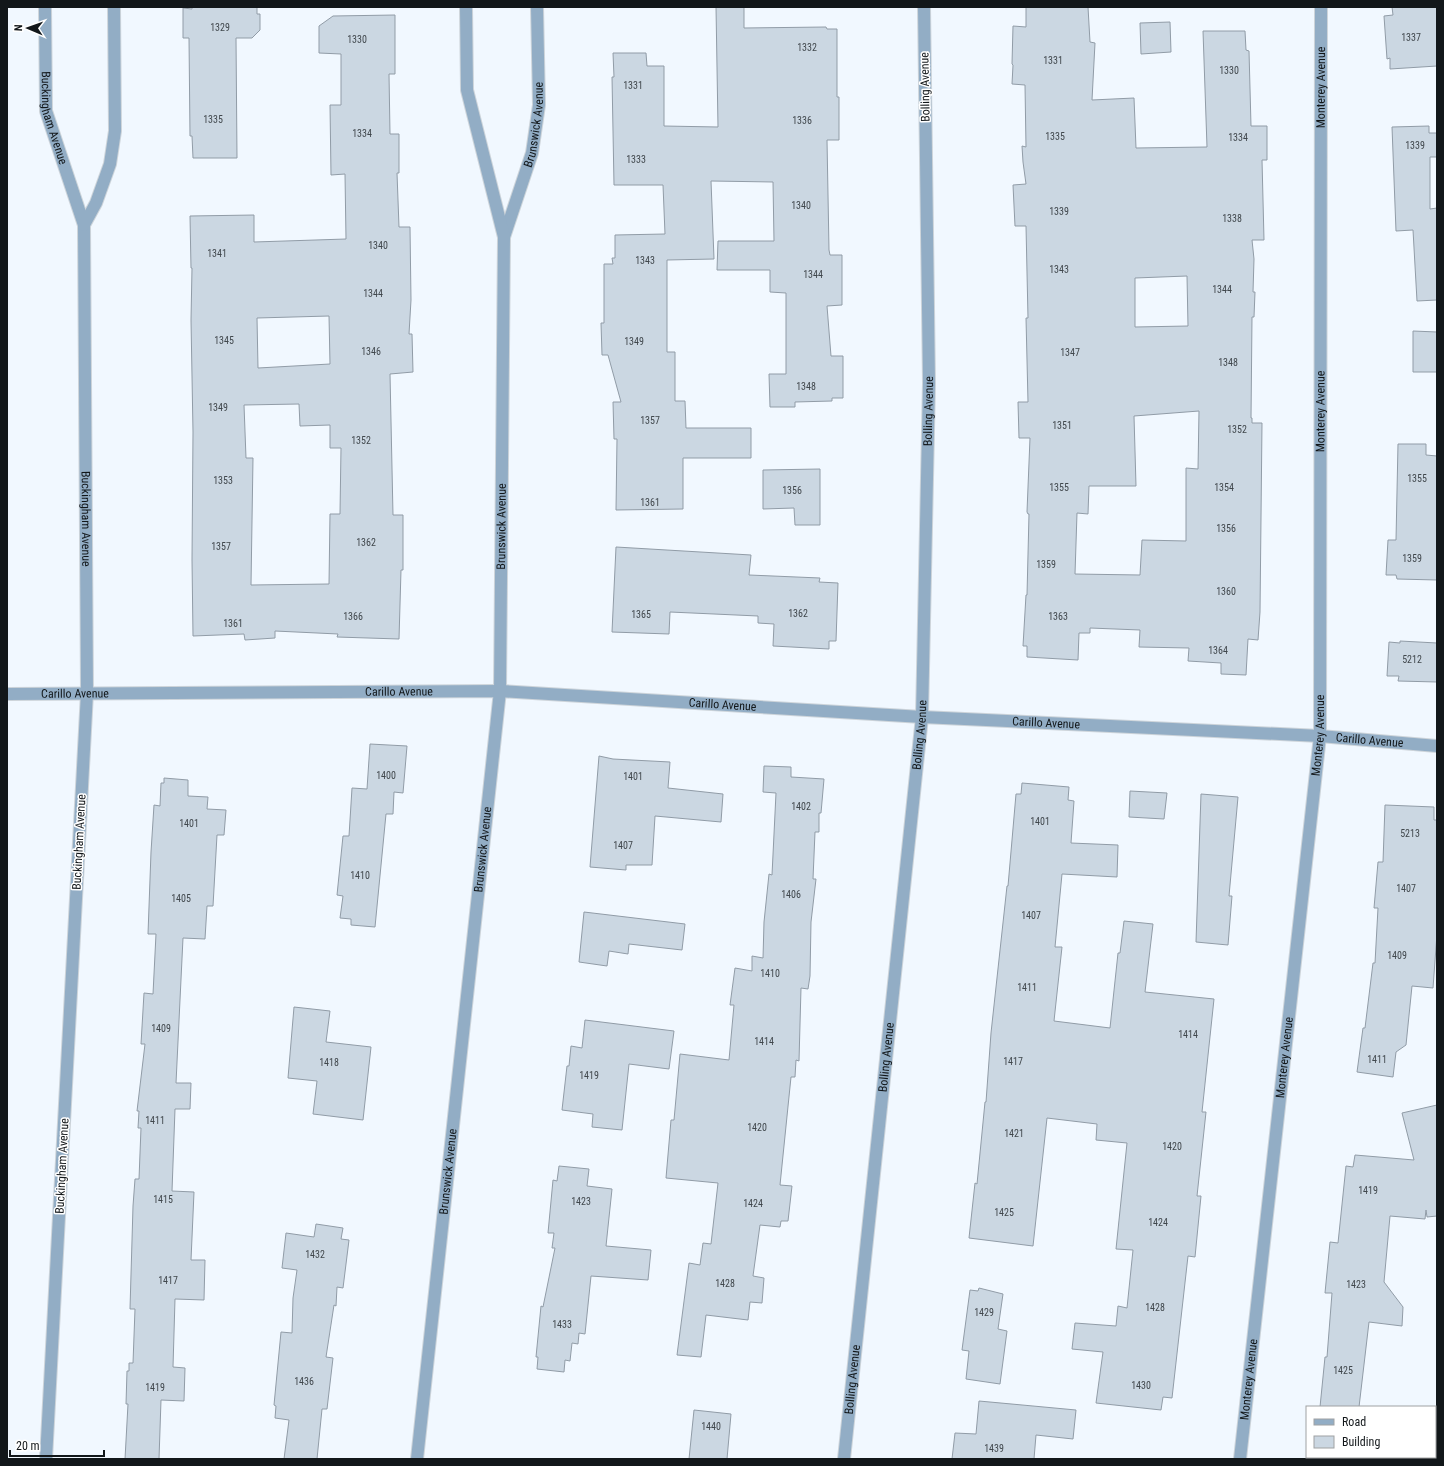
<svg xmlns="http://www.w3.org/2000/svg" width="1444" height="1466" viewBox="0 0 1444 1466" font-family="'Roboto Condensed',sans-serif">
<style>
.building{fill:#cbd7e2;stroke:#919ca7;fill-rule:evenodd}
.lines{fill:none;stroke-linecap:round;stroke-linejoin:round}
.minor-casing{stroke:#cdd4da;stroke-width:14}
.minor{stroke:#92adc5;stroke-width:12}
.labels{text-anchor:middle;stroke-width:3;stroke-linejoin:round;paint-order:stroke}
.number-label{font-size:10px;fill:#40474c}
.street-label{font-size:12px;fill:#12171a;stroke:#fff}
</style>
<rect width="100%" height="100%" fill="#f1f8ff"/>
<!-- building -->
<path class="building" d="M192,7H257V14H260V30L252,38H236L237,158H193L192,136H190L189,38H183V8L192,9Z
M716,7H744V28L826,27L827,29H837V97H839V140H827L829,250L830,255H842V305L827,306L831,356H843V398H832V401L795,402V407H770L769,374H786V293L770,292V270H717L718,241H774L773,182L711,181L714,259L667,260V352H675V401H685L686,428H751V458H683V509L616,510L617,439H614L613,402H621L608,355H602L601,323H604V264H613L612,258H615V235L665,234L663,185H614L612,77H614L613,53H646L647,66H664V126L718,127Z
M1026,7H1088L1090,42L1095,43L1092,100L1134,98L1136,148L1207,147L1203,31H1245L1246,50L1249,51L1251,126H1267V160H1262L1264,240H1252L1254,259L1253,292H1255L1254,317H1252L1251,418H1252V423H1262L1260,612L1258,640L1248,639L1246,675L1221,674V663L1188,661L1189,648L1139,647L1140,630L1090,628V633H1079L1078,660L1027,657V646H1023L1026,595H1027L1029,514H1028L1027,512L1030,438H1019L1018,402H1028L1026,318H1028L1026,226H1015L1013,185L1026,184L1023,162L1022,146L1026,147L1025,85L1012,84L1013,65L1012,64L1013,26L1026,27ZM1187,276L1188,326L1135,327V278ZM1199,411L1198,469L1186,468V541L1142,540L1140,575L1075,574L1077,513L1088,514L1089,486H1136L1134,416Z
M1392,7H1437V66L1390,69V58L1387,59L1384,16L1393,15Z
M395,15V74H389L390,134H399V173H397L399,227H410L411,300L409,334H412L413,372L390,374L393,515H403V570H401L399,639L337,637L338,634L275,631V638L245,640L244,634L193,636L192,560L193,432L191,320L192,268H191L190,216L254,215V242L346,239L345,174L331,175L330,105H341V54L319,53V26L333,16ZM329,316L330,364L258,368L257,318ZM299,404L300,426L330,425V448H341L340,514H330L329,584L251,585L253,458H246L244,405Z
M1170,22L1171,52L1141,54L1140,23Z
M1429,126V133H1437V157H1430V209L1437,208V300L1417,301L1413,230L1396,231L1392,127Z
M1413,331L1437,332V372H1413Z
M1398,444H1426V455L1437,456V580L1397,579L1396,575H1386L1388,540H1396Z
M820,469V525H795L794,508L763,509V470Z
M616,547L751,555L749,575L820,578L819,582L838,583L836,641H829V649L773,646L774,624L758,623V616L670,612L669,634L612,632Z
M1400,641L1437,643V682L1398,681L1399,676H1387L1389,642L1400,643Z
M370,744L407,746L403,793L394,792L393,814H386L375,927L351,925V919L340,918L343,896L337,895L343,836H349L352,788L367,789Z
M599,756L613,759L670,762L668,788L723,794L721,822L655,816L652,865H626V870L590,867Z
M764,766L791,767V777L824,779L821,813H819V832H815L813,879H816L811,922L810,976L808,989L801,988L799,1061L796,1060L795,1077H791L780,1185L792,1186L788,1221H781L780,1227L760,1225L753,1276L764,1278L762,1303L750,1302L748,1320L706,1315L701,1357L677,1355L689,1263L700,1265L703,1243L711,1244L718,1183L666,1178L671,1120H674L680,1054L729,1060L734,1005H730L735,968L752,971V956L763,958L764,922L769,874L772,875L776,793L763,792Z
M164,778L188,780V796L208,797L207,809L226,810L224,835H217L213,906H207L205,939L183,938L176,1083H191L190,1109H175L172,1191L194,1192L191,1260H205L204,1300L175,1299L173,1367L185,1368L184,1401L161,1400L159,1459H125L128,1404H126L127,1371H129V1363H133L135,1309H130L133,1206L135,1179H139L141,1128H138L139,1111H137L145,1044H141L144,993L153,994L156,934H148L151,852L154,805L160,806L161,783H164Z
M1022,783L1069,787L1068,800L1074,801L1071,843L1118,845L1117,877L1062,874L1055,947H1062L1054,1021L1110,1028L1118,953H1120L1124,921L1153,924L1145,992L1214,999L1202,1112H1206L1197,1196H1201L1195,1257L1188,1256L1172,1398L1163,1397L1161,1410L1096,1403L1103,1352L1072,1349L1075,1323L1116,1326L1118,1306L1127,1308L1133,1250L1116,1249L1127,1143L1096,1140L1097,1124L1047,1118L1033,1246L969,1238L975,1183L977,1184L985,1102H986L991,1033L1007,886H1008L1016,794H1021Z
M1130,791L1167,793L1164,819L1129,817Z
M1201,794L1238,797L1229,896H1232L1228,945L1196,942Z
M1385,805L1434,807V820H1437V934L1433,988L1412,986L1406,1045L1396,1052L1393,1077L1357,1072L1363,1028H1365L1373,963H1375L1378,908H1374L1378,862H1383Z
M584,912L685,924L682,950L629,944L628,954L609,951L607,966L579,962Z
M294,1007L330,1011L326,1042L371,1047L363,1120L313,1114L317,1081L288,1078Z
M585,1020L674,1031L669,1069L629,1064L622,1130L592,1127L593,1114L562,1110L567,1066H569L571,1046L582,1048Z
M1437,1105V1216L1427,1217L1426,1210L1425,1219L1390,1216L1384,1282L1403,1307L1402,1326L1369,1322L1359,1407H1320L1325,1357H1327L1332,1293H1325L1330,1242L1338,1243L1346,1166L1353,1167L1355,1155L1414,1160L1402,1113Z
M559,1166L589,1169L587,1186L612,1189L606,1246L651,1250L648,1280L591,1276L585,1334L579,1333L578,1344L572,1343L570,1361L565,1360L564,1372L537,1369L538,1357H536L541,1306L543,1307L555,1248H552L554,1233H548L553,1180L557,1181Z
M316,1224L343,1228L341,1239L349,1240L343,1288L337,1287L336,1306L334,1305L326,1357L333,1358L327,1409H322L317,1459H284L289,1420L275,1418L276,1406L274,1405L281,1332L292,1333L293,1298L297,1270L282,1268L286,1233L314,1237Z
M979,1288L1003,1294L998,1329L1007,1331L1000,1384L966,1379L969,1351L962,1350L970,1290L978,1291Z
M979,1401L1076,1410L1073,1439L1036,1435L1034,1459H952L955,1433L976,1434Z
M694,1410L731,1414L727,1459H689Z"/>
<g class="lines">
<!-- minor casing -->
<g class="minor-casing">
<g id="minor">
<path id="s1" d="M45,7L46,111L84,225L87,693L46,1459"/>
<path d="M84,225L96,203L110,164L115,131L114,7"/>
<path id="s2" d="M504,237L532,153L539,105L537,7"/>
<path id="s3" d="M7,694L500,691L922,717L1320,736L1437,746"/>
<path id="s4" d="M417,1459L500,691L504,237L467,90L466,7"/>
<path id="s5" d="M844,1459L922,717L929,383L924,7"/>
<path id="s6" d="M1240,1459L1320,736L1321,7"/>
</g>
</g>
<!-- minor -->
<use href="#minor" class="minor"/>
</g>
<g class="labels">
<!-- number labels -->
<g class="number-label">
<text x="220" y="31">1329</text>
<text x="1411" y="41">1337</text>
<text x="357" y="43">1330</text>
<text x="807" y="51">1332</text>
<text x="1053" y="64">1331</text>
<text x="1229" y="74">1330</text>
<text x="633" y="89">1331</text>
<text x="213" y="123">1335</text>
<text x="802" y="124">1336</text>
<text x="362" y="137">1334</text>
<text x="1055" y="140">1335</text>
<text x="1238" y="141">1334</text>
<text x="1415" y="149">1339</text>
<text x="636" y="163">1333</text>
<text x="801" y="209">1340</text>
<text x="1059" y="215">1339</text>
<text x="1232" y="222">1338</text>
<text x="378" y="249">1340</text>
<text x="217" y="257">1341</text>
<text x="645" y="264">1343</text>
<text x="1059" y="273">1343</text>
<text x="813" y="278">1344</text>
<text x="1222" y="293">1344</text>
<text x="373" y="297">1344</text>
<text x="224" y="344">1345</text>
<text x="634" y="345">1349</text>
<text x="371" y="355">1346</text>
<text x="1070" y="356">1347</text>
<text x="1228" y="366">1348</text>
<text x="806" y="390">1348</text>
<text x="218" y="411">1349</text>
<text x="650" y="424">1357</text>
<text x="1062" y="429">1351</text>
<text x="1237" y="433">1352</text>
<text x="361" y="444">1352</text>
<text x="1417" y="482">1355</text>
<text x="223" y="484">1353</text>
<text x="1059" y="491">1355</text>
<text x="1224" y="491">1354</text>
<text x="792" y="494">1356</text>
<text x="650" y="506">1361</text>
<text x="1226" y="532">1356</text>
<text x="366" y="546">1362</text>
<text x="221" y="550">1357</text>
<text x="1412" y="562">1359</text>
<text x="1046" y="568">1359</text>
<text x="1226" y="595">1360</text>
<text x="798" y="617">1362</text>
<text x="641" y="618">1365</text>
<text x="353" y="620">1366</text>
<text x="1058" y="620">1363</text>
<text x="233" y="627">1361</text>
<text x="1218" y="654">1364</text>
<text x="1412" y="663">5212</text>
<text x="386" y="779">1400</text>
<text x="633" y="780">1401</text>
<text x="801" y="810">1402</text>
<text x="1040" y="825">1401</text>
<text x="189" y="827">1401</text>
<text x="1410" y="837">5213</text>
<text x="623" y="849">1407</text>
<text x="360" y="879">1410</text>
<text x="1406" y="892">1407</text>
<text x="791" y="898">1406</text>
<text x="181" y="902">1405</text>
<text x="1031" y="919">1407</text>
<text x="1397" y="959">1409</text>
<text x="770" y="977">1410</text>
<text x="1027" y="991">1411</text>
<text x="161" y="1032">1409</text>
<text x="1188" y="1038">1414</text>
<text x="764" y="1045">1414</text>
<text x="1377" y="1063">1411</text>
<text x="1013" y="1065">1417</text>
<text x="329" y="1066">1418</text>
<text x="589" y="1079">1419</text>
<text x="155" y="1124">1411</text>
<text x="757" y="1131">1420</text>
<text x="1014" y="1137">1421</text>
<text x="1172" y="1150">1420</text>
<text x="1368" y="1194">1419</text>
<text x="163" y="1203">1415</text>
<text x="581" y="1205">1423</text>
<text x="753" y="1207">1424</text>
<text x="1004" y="1216">1425</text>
<text x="1158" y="1226">1424</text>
<text x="315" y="1258">1432</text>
<text x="168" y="1284">1417</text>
<text x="725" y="1287">1428</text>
<text x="1356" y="1288">1423</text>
<text x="1155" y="1311">1428</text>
<text x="984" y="1316">1429</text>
<text x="562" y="1328">1433</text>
<text x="1343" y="1374">1425</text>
<text x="304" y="1385">1436</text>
<text x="1141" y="1389">1430</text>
<text x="155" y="1391">1419</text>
<text x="711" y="1430">1440</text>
<text x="994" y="1452">1439</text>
</g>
<!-- street labels -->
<g class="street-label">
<text transform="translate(925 87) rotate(-91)" y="4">Bolling Avenue</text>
<text dy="4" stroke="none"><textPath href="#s6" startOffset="1376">Monterey Avenue</textPath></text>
<text dy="4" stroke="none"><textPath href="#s1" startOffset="112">Buckingham Avenue</textPath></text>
<text dy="4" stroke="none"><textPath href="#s2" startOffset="117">Brunswick Avenue</textPath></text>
<text dy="4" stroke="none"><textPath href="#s5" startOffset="1052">Bolling Avenue</textPath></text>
<text dy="4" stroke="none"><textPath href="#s6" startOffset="1052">Monterey Avenue</textPath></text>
<text dy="4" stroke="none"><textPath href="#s1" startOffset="518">Buckingham Avenue</textPath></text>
<text dy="4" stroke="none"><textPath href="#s4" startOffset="937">Brunswick Avenue</textPath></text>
<text dy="4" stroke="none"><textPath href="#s3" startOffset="392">Carillo Avenue</textPath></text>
<text dy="4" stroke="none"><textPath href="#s3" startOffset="68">Carillo Avenue</textPath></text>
<text dy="4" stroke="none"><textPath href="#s3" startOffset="716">Carillo Avenue</textPath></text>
<text dy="4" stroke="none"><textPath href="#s3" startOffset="1040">Carillo Avenue</textPath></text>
<text dy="4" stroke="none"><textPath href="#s5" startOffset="728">Bolling Avenue</textPath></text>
<text dy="4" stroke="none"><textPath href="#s6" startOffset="728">Monterey Avenue</textPath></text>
<text dy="4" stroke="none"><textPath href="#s3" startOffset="1364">Carillo Avenue</textPath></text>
<text transform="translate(79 842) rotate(-87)" y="4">Buckingham Avenue</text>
<text dy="4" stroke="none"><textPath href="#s4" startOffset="613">Brunswick Avenue</textPath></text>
<text dy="4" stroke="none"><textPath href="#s5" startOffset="404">Bolling Avenue</textPath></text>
<text dy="4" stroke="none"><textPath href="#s6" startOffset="404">Monterey Avenue</textPath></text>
<text transform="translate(62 1166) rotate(-87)" y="4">Buckingham Avenue</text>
<text dy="4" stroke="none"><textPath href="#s4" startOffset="289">Brunswick Avenue</textPath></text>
<text dy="4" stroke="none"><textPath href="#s5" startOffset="80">Bolling Avenue</textPath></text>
<text dy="4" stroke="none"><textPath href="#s6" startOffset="80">Monterey Avenue</textPath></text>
</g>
</g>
<!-- border -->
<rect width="1444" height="1466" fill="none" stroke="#12171a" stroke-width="16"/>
<!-- legend -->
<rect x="1306" y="1406" width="130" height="52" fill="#ffffff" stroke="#a0a2a3"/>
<rect x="1314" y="1419" width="20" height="6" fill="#92adc5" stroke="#a0a2a3"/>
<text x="1342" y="1426" font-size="12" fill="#12171a">Road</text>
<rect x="1314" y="1436" width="20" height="12" fill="#cbd7e2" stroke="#a0a2a3"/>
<text x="1342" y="1446" font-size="12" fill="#12171a">Building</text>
<!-- north arrow -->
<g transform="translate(28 28) rotate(272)" stroke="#ffffff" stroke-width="3" paint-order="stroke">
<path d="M0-3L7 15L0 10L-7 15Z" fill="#12171a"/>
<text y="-6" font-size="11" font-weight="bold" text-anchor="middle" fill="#12171a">N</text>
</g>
<!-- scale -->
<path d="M10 1450v6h94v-6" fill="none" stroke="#12171a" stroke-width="2"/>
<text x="16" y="1450" font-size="12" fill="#12171a" stroke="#ffffff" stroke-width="3" paint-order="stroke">20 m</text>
</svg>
